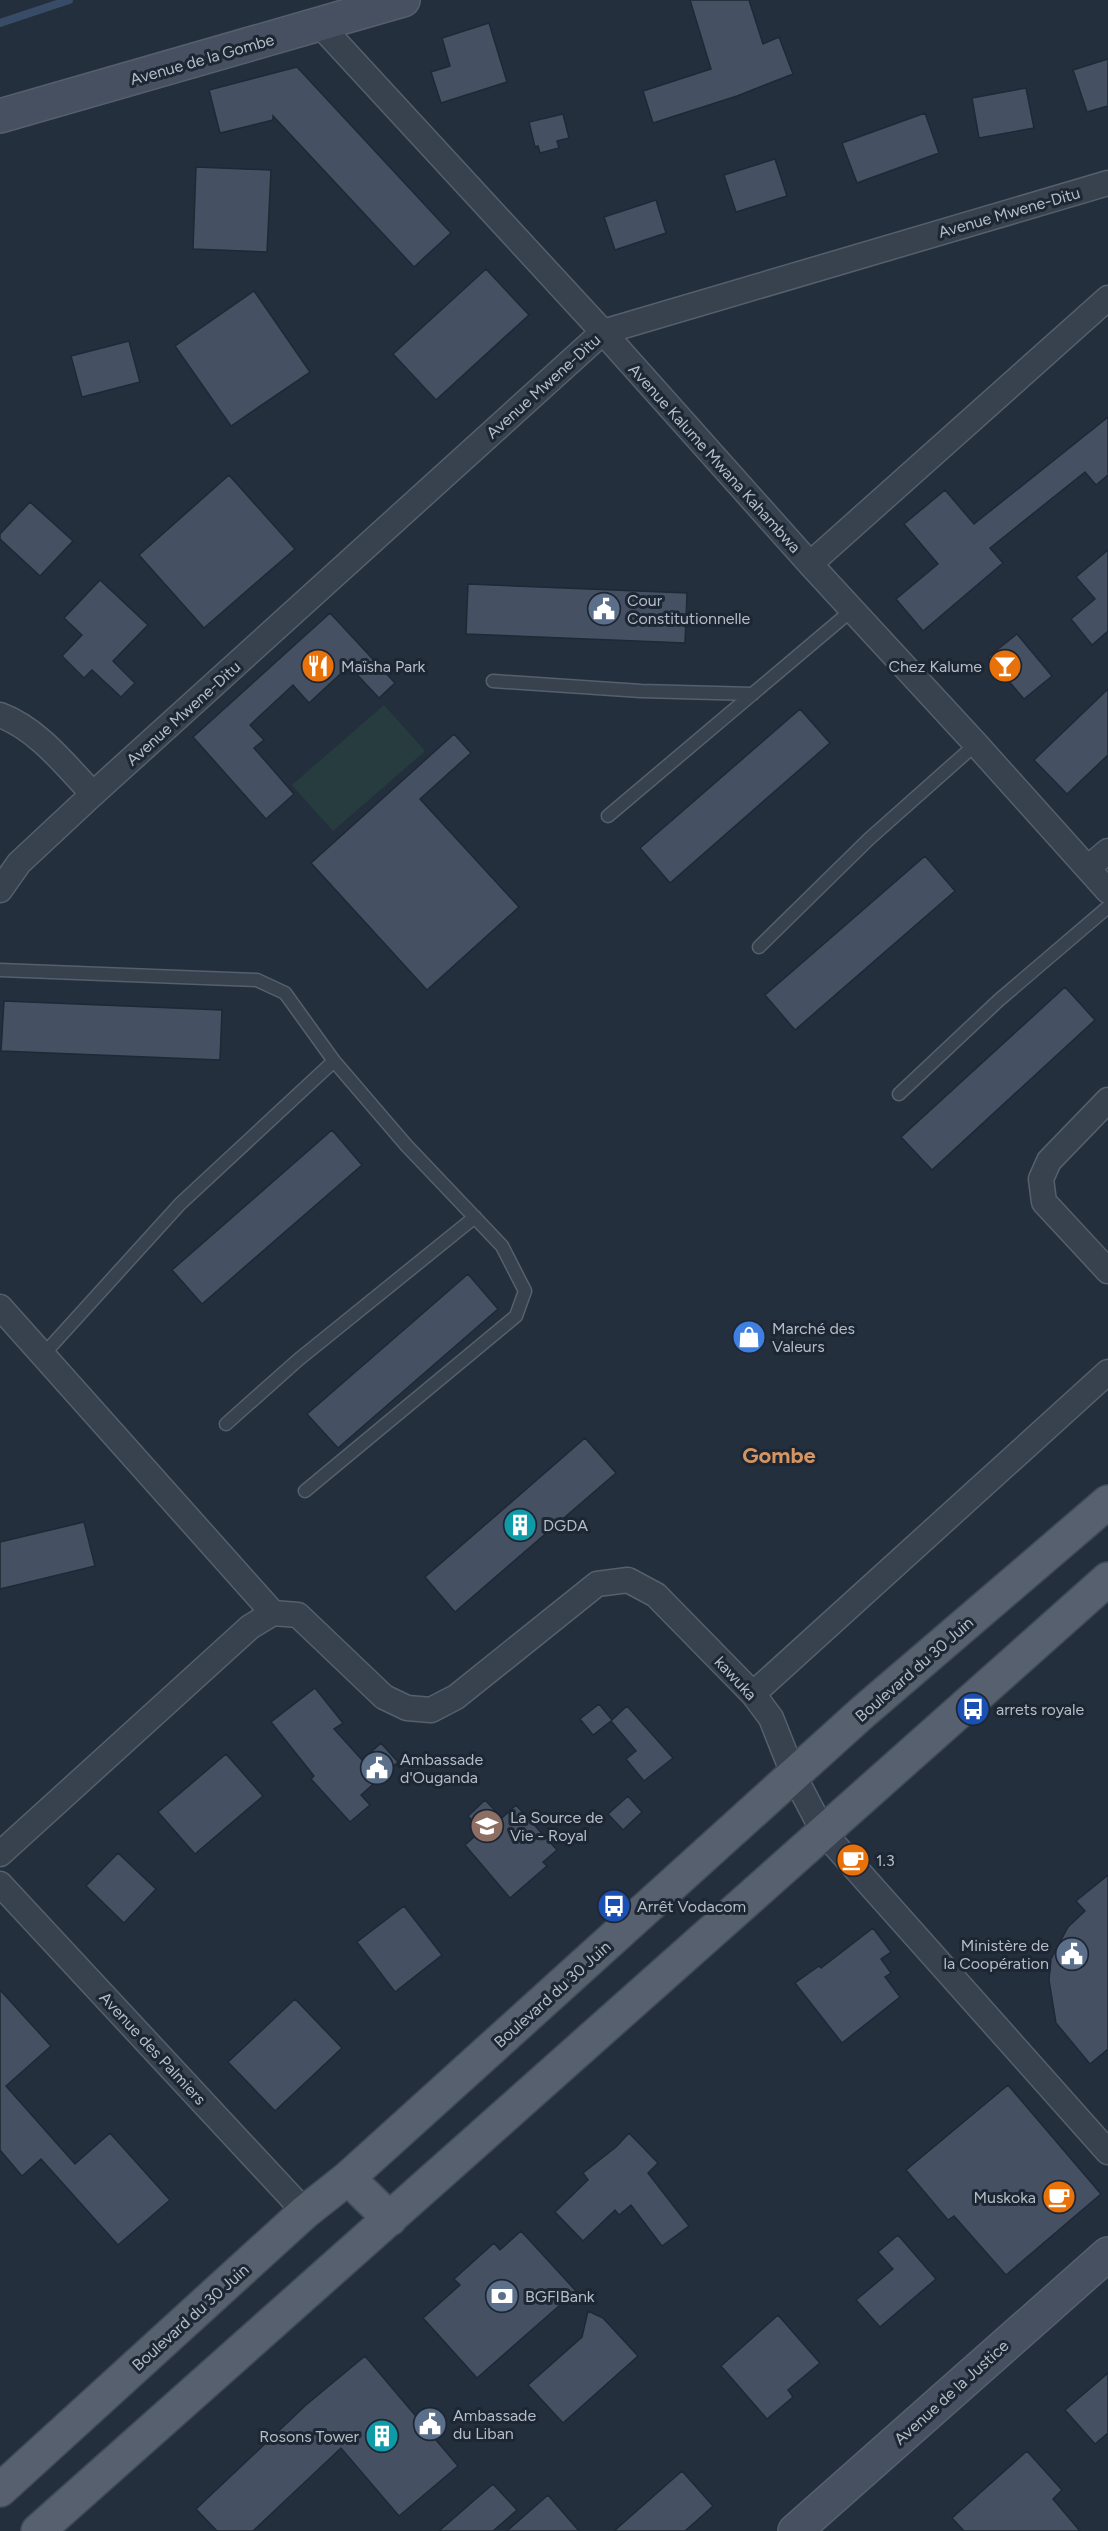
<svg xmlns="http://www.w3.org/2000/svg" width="1108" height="2531" viewBox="0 0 1108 2531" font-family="Figtree,sans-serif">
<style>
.green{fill:#263c3f}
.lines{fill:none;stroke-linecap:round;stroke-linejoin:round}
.stream{stroke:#394c67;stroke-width:8}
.building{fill:#455162;stroke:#1f2835;stroke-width:1.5}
.lane-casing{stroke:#565f6c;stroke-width:15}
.street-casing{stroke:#565f6c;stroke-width:27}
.secondary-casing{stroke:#565f6c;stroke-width:36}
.primary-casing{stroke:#414a57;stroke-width:36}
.lane{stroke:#38414e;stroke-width:12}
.street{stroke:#38414e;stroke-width:24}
.secondary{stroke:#465061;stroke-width:33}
.primary{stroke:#56606e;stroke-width:33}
.labels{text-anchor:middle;stroke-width:6;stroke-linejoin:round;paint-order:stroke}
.street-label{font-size:16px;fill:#b4bcc9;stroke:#1d2633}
.poi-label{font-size:16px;fill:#b4bcc9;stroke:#1d2633;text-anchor:start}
.district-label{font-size:22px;font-weight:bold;fill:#d59563;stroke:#1d2633}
</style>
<rect width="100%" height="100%" fill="#242f3e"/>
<!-- green -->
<path class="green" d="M384,705L425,751L333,831L292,785Z"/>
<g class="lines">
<!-- stream -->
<path class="stream" d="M0,23L69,0"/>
</g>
<!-- building -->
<path class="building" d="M690,0H749L763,44L779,37L793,74L737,96L653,123L643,91L711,69Z
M489,23L507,82L441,103L431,72L450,66L442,38Z
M1108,59V106L1087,112L1073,70Z
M297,67L451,233L414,267L273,116V120L220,133L209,90Z
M1026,88L1034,128L979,138L972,98Z
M925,113L939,153L857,183L842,143Z
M563,114L569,138L557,141L559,148L540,153L538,146L535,147L529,122Z
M775,159L787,196L736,212L724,175Z
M196,167L271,170L267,252L193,249Z
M656,200L666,233L615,250L604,217Z
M486,269L529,315L436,400L393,354Z
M254,291L310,372L231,426L175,346Z
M129,341L140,382L82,397L71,356Z
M1108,417V475L1096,485L1085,472L990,548L1003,563L923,631L896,599L938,564L904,524L945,490L974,524Z
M229,475L295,549L204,628L139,555Z
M30,502L73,541L40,576L0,539V534Z
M1108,550V631L1092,645L1071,619L1095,599L1076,577Z
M100,580L148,625L113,661L135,683L121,697L92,670L84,678L62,656L82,635L64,618Z
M468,584L687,593L685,643L466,634Z
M330,613L395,683L379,698L349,666L309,703L293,685L250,725L264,740L254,748L294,794L266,819L193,737Z
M1017,634L1052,676L1024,699L988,657Z
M1108,689V755L1067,794L1034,760Z
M800,709L830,743L670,883L640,848Z
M454,734L471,753L420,799L519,907L427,990L311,863Z
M925,856L955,891L795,1030L765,995Z
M1065,987L1095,1020L932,1170L901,1137Z
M4,1001L222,1010L220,1060L1,1051Z
M332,1130L362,1165L202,1304L172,1270Z
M468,1274L498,1309L338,1448L307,1414Z
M585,1438L616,1473L455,1612L425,1577Z
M84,1522L95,1566L0,1589V1542Z
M315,1688L343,1723L334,1729L362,1760L381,1743L398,1762L361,1795L370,1805L350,1822L311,1779L314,1776L271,1722Z
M599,1704L612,1720L627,1706L673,1758L644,1781L626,1759L636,1751L611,1721L593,1735L580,1719Z
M226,1754L263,1796L195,1854L158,1812Z
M628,1796L642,1812L623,1830L608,1814Z
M485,1800L502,1818L516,1805L557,1850L543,1862L547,1866L510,1898L465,1845L481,1831L468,1816Z
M118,1853L156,1889L124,1923L86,1886Z
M1108,1875V2049L1090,2064L1056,2023L1049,1980L1051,1959L1068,1927L1085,1911L1076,1901Z
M404,1906L442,1955L395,1992L357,1942Z
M873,1928L891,1952L881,1959L891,1973L885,1977L900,1997L842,2043L795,1983L819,1966L821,1968Z
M0,1990L51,2046L6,2086L75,2164L110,2133L170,2200L118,2245L41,2159L22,2176L0,2150Z
M295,1999L342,2048L275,2111L228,2062Z
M1008,2085L1101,2194L1006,2275L954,2216L948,2220L906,2170Z
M629,2133L658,2163L648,2173L689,2226L662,2246L631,2205L619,2215L615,2210L583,2241L555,2212L588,2180L583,2173L616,2147Z
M521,2231L576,2291L477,2378L423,2318L460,2285L454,2279L494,2243L500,2250Z
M898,2235L936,2279L880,2327L856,2300L893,2269L878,2252Z
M588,2311L603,2318L638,2356L563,2423L528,2385L582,2337Z
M778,2315L820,2363L788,2390L793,2397L767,2419L721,2366Z
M365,2356L458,2466L399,2516L341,2448L253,2531H217L196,2509L306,2405Z
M1108,2373V2433L1095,2444L1065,2410Z
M1027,2451L1062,2490L1053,2499L1080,2531H964L952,2518Z
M682,2471L713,2506L685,2531H614Z
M493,2484L517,2510L493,2531H439Z
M548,2495L579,2531H507Z"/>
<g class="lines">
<!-- lane casing -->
<g class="lane-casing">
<path id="lane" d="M493,681L641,691L753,694
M608,816L852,610
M759,947L869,839L976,744
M0,970L257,980L285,993L334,1061L406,1145L502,1246L525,1291L516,1316L305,1491
M899,1094L999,1000L1108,907
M43,1355L180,1204L334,1061
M226,1424L298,1360L475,1217"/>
</g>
<!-- street casing -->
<g class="street-casing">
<path id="street" d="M320,25L603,332L810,564L976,744L1108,891
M810,564L1108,298
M0,715C38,729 66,766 93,794
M1088,868L1108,851
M0,890L19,863L93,794L603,332L1108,183
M1108,1100L1049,1161L1041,1179L1044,1202L1108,1271
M0,1307L273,1613
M753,1694L1108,1372
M0,1854L250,1627L273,1613L298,1615L384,1697L407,1708L431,1710L456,1697L597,1584L628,1580L656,1595L753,1694L771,1718L794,1776L824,1833L1108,2152
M0,1884L305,2212"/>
</g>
<!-- secondary casing -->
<g class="secondary-casing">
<path id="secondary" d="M0,116L403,0
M795,2531L1108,2254"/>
</g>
<!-- primary casing -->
<g class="primary-casing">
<path id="primary" d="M348,2178L390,2219
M0,2490L305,2212L348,2178L863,1712L1108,1502
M38,2531L1108,1579"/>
</g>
<!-- lane -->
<use href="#lane" class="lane"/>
<!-- street -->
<use href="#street" class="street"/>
<!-- secondary -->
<use href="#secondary" class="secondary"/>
<!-- primary -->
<use href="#primary" class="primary"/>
</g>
<!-- icons -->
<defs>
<g id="civic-disc" transform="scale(1.725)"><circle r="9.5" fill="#5c6f8a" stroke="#1d2633"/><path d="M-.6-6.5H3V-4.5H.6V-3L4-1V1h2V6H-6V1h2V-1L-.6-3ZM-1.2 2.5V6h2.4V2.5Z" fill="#fff"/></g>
<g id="restaurant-disc" transform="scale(1.725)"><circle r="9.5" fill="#e8710a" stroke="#1d2633"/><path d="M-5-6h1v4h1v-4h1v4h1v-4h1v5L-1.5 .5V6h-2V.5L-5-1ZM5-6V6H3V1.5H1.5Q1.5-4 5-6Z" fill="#fff"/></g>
<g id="bar-disc" transform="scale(1.725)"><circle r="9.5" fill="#e8710a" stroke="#1d2633"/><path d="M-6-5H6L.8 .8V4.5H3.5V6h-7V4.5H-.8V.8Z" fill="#fff"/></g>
<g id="shop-disc" transform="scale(1.725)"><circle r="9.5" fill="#3f7fe0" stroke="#1d2633"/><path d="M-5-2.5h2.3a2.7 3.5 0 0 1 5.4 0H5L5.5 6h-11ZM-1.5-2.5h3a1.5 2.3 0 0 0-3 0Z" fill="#fff"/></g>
<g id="building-disc" transform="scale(1.725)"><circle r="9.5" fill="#0f9aa8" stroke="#1d2633"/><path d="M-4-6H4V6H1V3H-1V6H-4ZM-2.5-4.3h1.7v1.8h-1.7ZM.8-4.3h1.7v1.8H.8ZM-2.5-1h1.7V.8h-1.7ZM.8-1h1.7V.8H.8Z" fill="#fff"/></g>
<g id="bus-disc" transform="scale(1.725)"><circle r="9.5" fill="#1a4fb4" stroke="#1d2633"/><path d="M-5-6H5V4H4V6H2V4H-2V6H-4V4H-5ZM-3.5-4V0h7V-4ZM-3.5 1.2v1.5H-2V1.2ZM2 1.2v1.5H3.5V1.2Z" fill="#fff"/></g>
<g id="school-disc" transform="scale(1.725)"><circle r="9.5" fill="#8d6e63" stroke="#1d2633"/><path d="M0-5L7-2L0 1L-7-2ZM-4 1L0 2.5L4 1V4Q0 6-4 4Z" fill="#fff"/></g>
<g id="cafe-disc" transform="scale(1.725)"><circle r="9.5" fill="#e8710a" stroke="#1d2633"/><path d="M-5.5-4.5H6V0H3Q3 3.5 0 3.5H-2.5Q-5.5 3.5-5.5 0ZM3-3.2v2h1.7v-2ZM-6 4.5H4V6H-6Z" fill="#fff"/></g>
<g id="bank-disc" transform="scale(1.725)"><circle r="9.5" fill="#5c6f8a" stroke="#1d2633"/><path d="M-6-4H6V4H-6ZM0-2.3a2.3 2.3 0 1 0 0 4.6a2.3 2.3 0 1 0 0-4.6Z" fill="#fff"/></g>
</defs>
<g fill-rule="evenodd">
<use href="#civic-disc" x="604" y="609"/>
<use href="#restaurant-disc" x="318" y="666"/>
<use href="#bar-disc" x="1005" y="666"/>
<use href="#shop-disc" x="749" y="1337"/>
<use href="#building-disc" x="520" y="1525"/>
<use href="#bus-disc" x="973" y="1709"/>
<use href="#civic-disc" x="377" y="1768"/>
<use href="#school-disc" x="487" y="1826"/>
<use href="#cafe-disc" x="853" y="1860"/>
<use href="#bus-disc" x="614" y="1906"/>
<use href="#civic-disc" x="1072" y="1954"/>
<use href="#cafe-disc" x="1059" y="2197"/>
<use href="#bank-disc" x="502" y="2296"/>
<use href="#civic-disc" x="430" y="2424"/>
<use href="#building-disc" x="382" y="2436"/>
</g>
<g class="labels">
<!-- street labels -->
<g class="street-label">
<text transform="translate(202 59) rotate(-16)" y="6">Avenue de la Gombe</text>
<text transform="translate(1009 212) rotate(-16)" y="6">Avenue Mwene-Ditu</text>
<text transform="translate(543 386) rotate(-42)" y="6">Avenue Mwene-Ditu</text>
<text transform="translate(715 458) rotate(48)" y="6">Avenue Kalume Mwana Kahambwa</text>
<text transform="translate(183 713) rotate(-42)" y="6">Avenue Mwene-Ditu</text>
<text transform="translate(914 1669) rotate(-41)" y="6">Boulevard du 30 Juin</text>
<text transform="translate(736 1678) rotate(47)" y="6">kawuka</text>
<text transform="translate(552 1994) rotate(-42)" y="6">Boulevard du 30 Juin</text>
<text transform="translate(153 2048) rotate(47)" y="6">Avenue des Palmiers</text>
<text transform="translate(190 2317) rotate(-42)" y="6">Boulevard du 30 Juin</text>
<text transform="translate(951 2392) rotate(-42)" y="6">Avenue de la Justice</text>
</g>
<!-- poi labels -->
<g class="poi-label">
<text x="627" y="606">Cour<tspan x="627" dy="18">Constitutionnelle</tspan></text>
<text x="341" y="672">Maïsha Park</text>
<text x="982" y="672" text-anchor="end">Chez Kalume</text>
<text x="772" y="1334">Marché des<tspan x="772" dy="18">Valeurs</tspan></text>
<text x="543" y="1531">DGDA</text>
<text x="996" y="1715">arrets royale</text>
<text x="400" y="1765">Ambassade<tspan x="400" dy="18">d'Ouganda</tspan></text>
<text x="510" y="1823">La Source de<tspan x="510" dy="18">Vie - Royal</tspan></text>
<text x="876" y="1866">1.3</text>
<text x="637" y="1912">Arrêt Vodacom</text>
<text x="1049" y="1951" text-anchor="end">Ministère de<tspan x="1049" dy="18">la Coopération</tspan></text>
<text x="1036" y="2203" text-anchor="end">Muskoka</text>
<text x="525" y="2302">BGFIBank</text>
<text x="453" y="2421">Ambassade<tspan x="453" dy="18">du Liban</tspan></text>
<text x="359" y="2442" text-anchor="end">Rosons Tower</text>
</g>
<!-- district labels -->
<g class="district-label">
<text x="779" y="1463">Gombe</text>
</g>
</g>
</svg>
